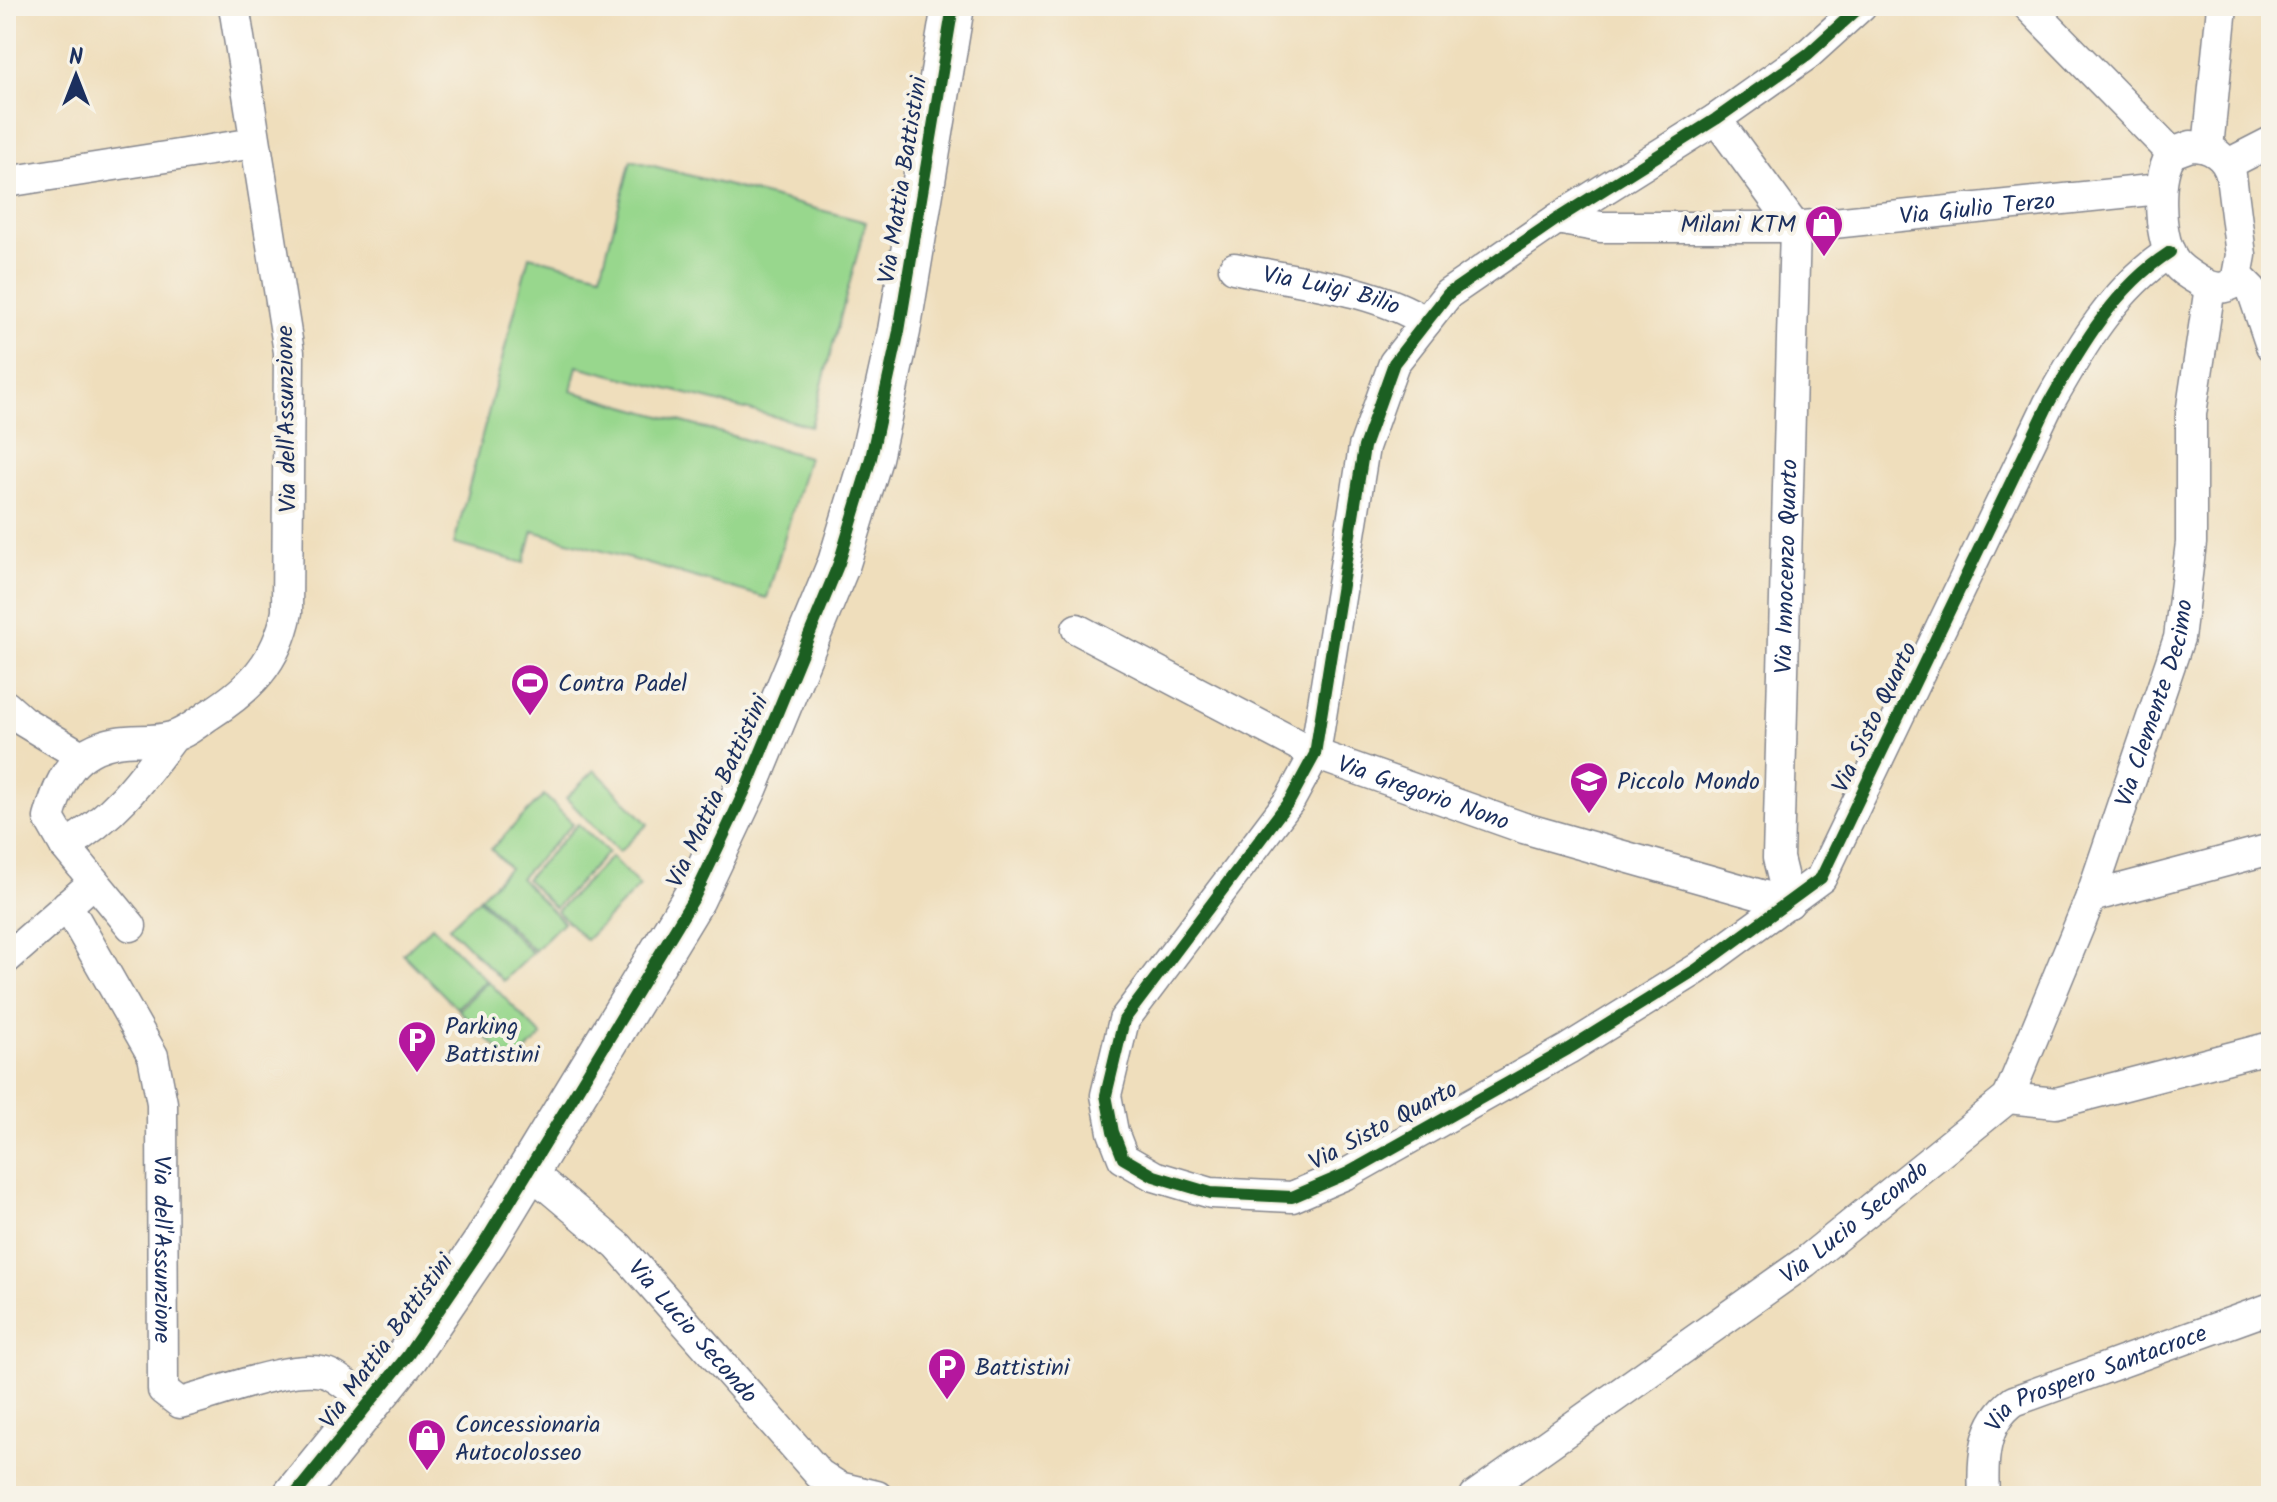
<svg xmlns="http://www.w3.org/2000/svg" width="2277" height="1502" viewBox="0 0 2277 1502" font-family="Kalam,sans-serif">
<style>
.green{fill:#98d78d;stroke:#5a8376;stroke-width:2}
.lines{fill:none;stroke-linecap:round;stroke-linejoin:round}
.minor-casing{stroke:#85868d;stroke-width:33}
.secondary-casing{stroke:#85868d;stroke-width:45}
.minor{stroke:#fff;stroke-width:30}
.secondary{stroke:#fff;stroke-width:42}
.cycleway-casing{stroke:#f7f3e8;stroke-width:17}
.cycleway{stroke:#1b5e20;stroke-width:12}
.labels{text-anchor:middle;stroke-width:8;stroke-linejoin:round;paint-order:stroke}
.street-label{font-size:24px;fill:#1b2f5e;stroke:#f7f3e8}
.poi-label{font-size:24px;fill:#1b2f5e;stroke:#f7f3e8;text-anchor:start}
</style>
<rect width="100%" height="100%" fill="#f7f3e8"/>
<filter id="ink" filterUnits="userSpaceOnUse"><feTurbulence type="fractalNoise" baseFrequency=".0125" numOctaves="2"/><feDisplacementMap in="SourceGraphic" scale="16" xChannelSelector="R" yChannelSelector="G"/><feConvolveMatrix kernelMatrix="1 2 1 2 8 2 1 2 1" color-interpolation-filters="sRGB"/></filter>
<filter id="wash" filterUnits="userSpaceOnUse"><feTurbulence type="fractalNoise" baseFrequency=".006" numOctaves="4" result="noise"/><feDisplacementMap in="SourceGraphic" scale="32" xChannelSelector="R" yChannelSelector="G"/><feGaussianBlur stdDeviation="1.8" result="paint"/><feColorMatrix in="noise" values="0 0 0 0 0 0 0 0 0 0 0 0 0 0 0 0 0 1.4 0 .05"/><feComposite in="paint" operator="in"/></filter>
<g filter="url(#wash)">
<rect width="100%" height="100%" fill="#efdebc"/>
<!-- green -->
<path class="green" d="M631,160L866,222L811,426L577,366L571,391L808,457L767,598L533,531L524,563L454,544L529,256L601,274Z
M595,770L648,824L619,852L566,798Z
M544,795L573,824L520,878L563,922L534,951L480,897L509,868L491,849Z
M578,824L608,852L555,908L526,879Z
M611,857L640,886L586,940L557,911Z
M479,899L532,953L503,981L449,927Z
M432,926L486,980L457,1008L403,954Z
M488,981L542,1036L513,1064L459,1010Z"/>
</g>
<g filter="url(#ink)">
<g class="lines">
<!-- minor casing -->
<g class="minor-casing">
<g id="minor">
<path d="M1861,6L1808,54L1716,119L1557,219L1448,294L1394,363L1364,447L1315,754L1290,800L1124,1020L1106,1095L1113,1132L1123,1158L1154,1176L1211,1193L1292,1197L1348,1173L1568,1049L1697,969L1821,878L2049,403C2080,348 2115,287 2170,252"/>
<path d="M2028,6L2172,153"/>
<path d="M1716,119L1795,227"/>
<path d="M2191,146C2211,146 2226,156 2231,175L2241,255L2236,282C2224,290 2214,289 2201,282C2191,276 2178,269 2172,258C2159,233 2156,176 2172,153Z"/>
<path d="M2208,148L2222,6"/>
<path d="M2228,164L2271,142"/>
<path d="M6,182L255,143"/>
<path id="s1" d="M1557,219L1601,227H1795L2160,189"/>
<path id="s2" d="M1234,268C1294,281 1374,288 1426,322"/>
<path d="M2239,277L2252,290L2271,346"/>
<path id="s3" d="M1077,629L1315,754L1524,828L1789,903"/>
<path d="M6,706L23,721L81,756"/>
<path d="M174,736C139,783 116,815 65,846L49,818C60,779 72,750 117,742C135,739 154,742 172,737C185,733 198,723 209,715C250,689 277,662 287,612L289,352L234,6"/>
<path d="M65,846L131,926"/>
<path d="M2091,897L2271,849"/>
<path id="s4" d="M1789,903L1778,858L1795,227"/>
<path id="s5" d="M67,905L153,1056L162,1103L163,1390L180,1403C215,1395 299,1359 331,1375C345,1382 358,1395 371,1404"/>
<path d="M6,959L94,882"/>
<path id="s6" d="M2008,1098L2091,897L2179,638L2191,543V414L2210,287"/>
<path id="s7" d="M529,1171L618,1246L819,1474L839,1487L877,1496"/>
<path id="s8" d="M1475,1496L1805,1262L2008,1098L2056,1103L2271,1047"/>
<path id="s9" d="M1984,1496C1982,1461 1983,1423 2014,1401L2271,1308"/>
</g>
</g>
<!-- secondary casing -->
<g class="secondary-casing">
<path id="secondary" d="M294,1496L408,1355L485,1242L694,898L747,786L839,563L871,458L899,331L953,6"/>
</g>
<!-- minor -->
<use href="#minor" class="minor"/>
<!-- secondary -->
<use href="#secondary" class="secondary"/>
<!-- cycleway casing -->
<g class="cycleway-casing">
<path id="cycleway" d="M1861,6L1808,54L1716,119L1557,219L1448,294L1394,363L1364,447L1315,754L1290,800L1124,1020L1106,1095L1113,1132L1123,1158L1154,1176L1211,1193L1292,1197L1348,1173L1568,1049L1697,969L1821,878L2049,403C2080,348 2115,287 2170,252
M294,1496L408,1355L485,1242L694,898L747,786L839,563L871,458L899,331L953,6"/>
</g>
<!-- cycleway -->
<use href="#cycleway" class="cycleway"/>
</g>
</g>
<!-- icons -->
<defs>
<g id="shop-pin" transform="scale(2)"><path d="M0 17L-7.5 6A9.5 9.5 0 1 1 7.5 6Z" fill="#b5179e" stroke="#f7f3e8"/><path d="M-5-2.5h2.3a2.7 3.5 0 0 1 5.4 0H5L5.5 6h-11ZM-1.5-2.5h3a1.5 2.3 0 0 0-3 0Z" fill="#fff"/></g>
<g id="stadium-pin" transform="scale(2)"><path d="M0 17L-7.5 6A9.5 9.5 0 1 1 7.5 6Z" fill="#b5179e" stroke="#f7f3e8"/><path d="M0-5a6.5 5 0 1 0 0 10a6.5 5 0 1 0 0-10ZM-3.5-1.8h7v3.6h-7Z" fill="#fff"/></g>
<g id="school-pin" transform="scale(2)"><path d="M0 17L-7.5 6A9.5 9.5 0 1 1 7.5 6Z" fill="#b5179e" stroke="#f7f3e8"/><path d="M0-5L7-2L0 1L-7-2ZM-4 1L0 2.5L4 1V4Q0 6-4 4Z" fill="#fff"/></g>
<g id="parking-pin" transform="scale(2)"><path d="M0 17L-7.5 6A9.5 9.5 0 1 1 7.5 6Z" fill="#b5179e" stroke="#f7f3e8"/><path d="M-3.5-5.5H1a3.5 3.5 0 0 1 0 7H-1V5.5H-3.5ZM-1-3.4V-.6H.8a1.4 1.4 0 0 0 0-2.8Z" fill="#fff"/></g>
</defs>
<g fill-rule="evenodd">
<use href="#shop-pin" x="1824" y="224"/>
<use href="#stadium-pin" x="530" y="683"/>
<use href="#school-pin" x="1589" y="781"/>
<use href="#parking-pin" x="417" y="1040"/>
<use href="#parking-pin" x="947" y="1367"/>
<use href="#shop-pin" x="427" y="1438"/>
</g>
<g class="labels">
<!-- street labels -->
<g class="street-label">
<text transform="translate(902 180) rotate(-81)" y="8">Via Mattia Battistini</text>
<text dy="8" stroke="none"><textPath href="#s1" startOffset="422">Via Giulio Terzo</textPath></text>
<text dy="8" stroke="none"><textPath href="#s2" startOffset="100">Via Luigi Bilio</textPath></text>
<text transform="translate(286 419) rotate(-91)" y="8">Via dell'Assunzione</text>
<text dy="8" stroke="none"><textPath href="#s4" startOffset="338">Via Innocenzo Quarto</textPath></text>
<text dy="8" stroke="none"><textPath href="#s6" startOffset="422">Via Clemente Decimo</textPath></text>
<text transform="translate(1874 717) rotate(-64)" y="8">Via Sisto Quarto</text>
<text transform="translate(717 791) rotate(-65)" y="8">Via Mattia Battistini</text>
<text dy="8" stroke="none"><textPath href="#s3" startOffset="384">Via Gregorio Nono</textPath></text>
<text transform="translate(1383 1125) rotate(-28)" y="8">Via Sisto Quarto</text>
<text dy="8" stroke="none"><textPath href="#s8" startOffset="468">Via Lucio Secondo</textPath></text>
<text dy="8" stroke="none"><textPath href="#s5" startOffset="368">Via dell'Assunzione</textPath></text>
<text dy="8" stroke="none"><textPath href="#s7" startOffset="230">Via Lucio Secondo</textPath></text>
<text transform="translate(386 1341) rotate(-54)" y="8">Via Mattia Battistini</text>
<text dy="8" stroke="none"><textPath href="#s9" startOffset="188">Via Prospero Santacroce</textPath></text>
</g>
<!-- poi labels -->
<g class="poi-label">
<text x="1796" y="232" text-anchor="end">Milani KTM</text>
<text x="558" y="691">Contra Padel</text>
<text x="1617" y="789">Piccolo Mondo</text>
<text x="445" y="1034">Parking<tspan x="445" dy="28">Battistini</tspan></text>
<text x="975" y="1375">Battistini</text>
<text x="455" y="1432">Concessionaria<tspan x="455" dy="28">Autocolosseo</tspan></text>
</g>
</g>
<!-- margin -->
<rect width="2277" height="1502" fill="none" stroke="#f7f3e8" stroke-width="32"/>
<!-- north arrow -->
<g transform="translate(76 76)" stroke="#f7f3e8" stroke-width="6" paint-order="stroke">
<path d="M0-6L14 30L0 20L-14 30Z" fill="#1b2f5e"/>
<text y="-12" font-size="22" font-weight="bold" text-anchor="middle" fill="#1b2f5e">N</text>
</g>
</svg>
